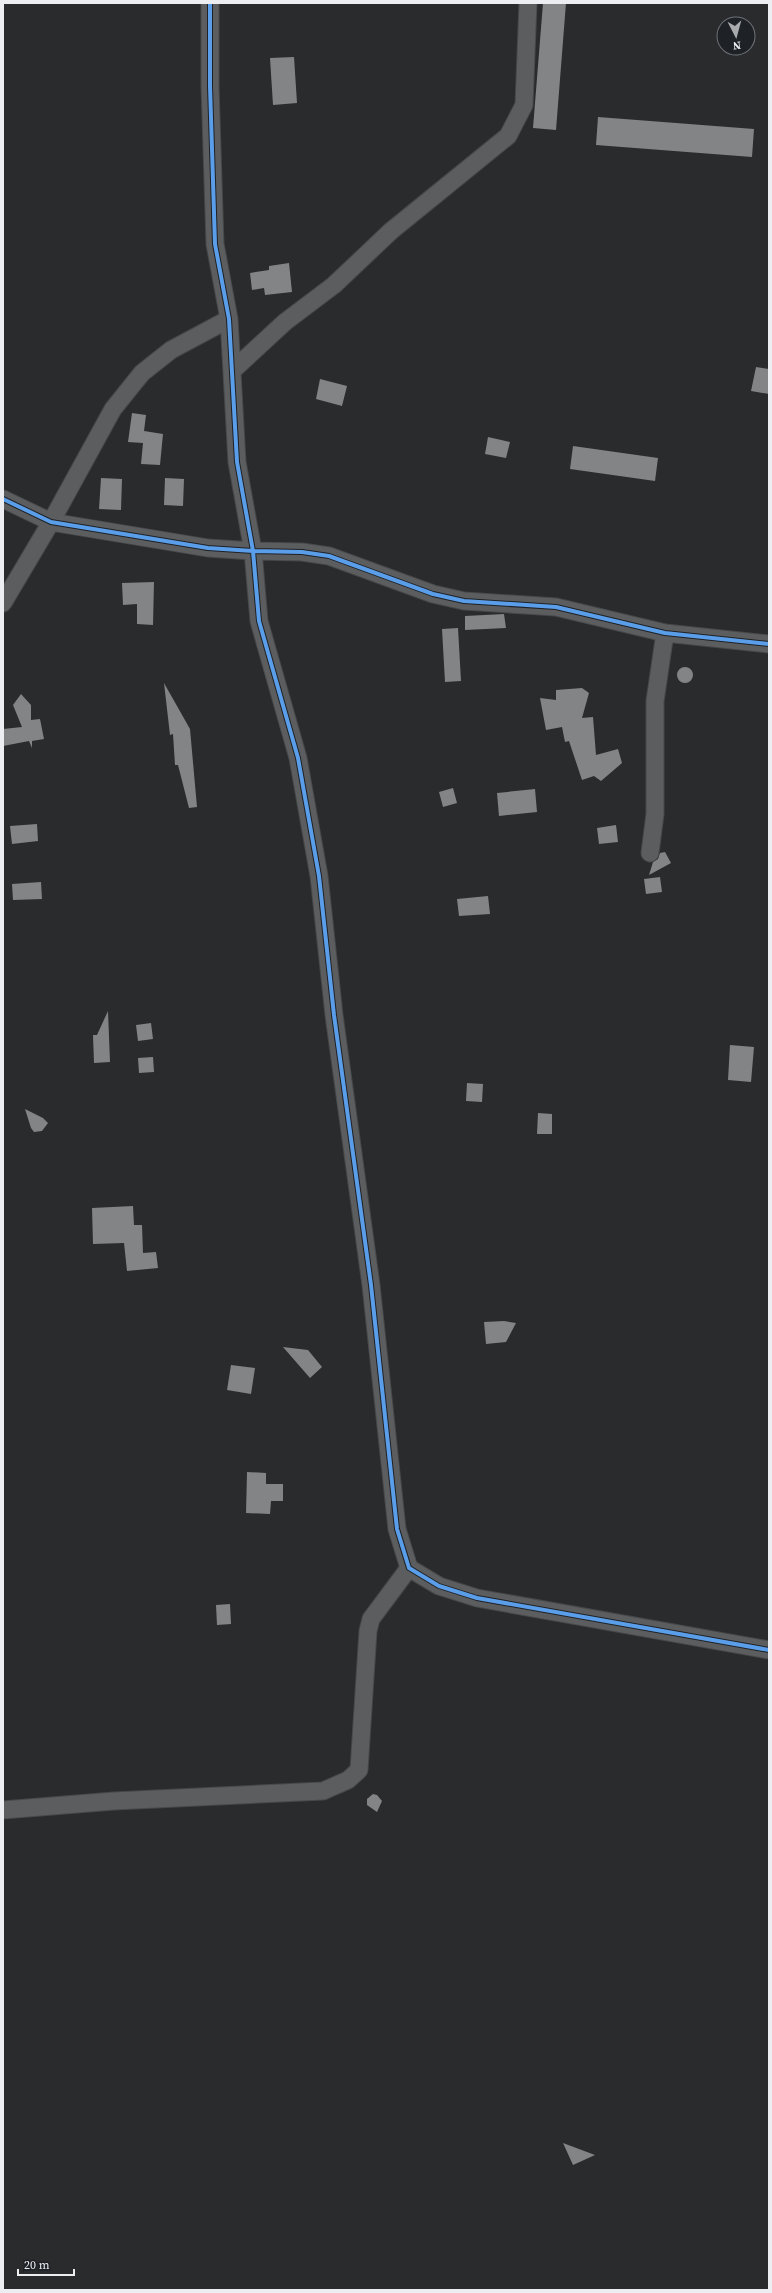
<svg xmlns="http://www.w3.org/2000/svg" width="772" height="2293" viewBox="0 0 772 2293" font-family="'Source Serif 4',serif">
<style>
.building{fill:#838486}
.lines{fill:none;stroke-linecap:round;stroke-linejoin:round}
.street-casing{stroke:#46484a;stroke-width:19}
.street{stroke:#5c5d5f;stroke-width:17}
.cycleway-casing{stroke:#1e2125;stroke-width:6}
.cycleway{stroke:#5a9eea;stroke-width:4}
</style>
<rect width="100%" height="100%" fill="#292b2d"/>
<!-- building -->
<path class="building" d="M543,3H566L556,130L533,128Z
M294,57L297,103L273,105L270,58Z
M598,117L754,129L752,157L596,145Z
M289,263L292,292L265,295L264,288L252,290L250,273L269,270V266Z
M756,367L769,369V394L751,391Z
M320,379L347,386L342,406L316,399Z
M132,413L146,415L144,431L163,434L160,465L141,464L143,443L128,442Z
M488,437L510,442L506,458L485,454Z
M573,446L658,458L655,481L570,469Z
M101,478L122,479L121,510L99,509Z
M165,478L184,479L183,506L164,505Z
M154,582L153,625L137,624V604L123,605L122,583Z
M504,614L506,628L465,630V616Z
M458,628L461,681L445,682L442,629Z
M677 675a8 8 0 1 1 16 0a8 8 0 1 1-16 0Z
M164,683L190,729L197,807L189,808L178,765H175L173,734L170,735Z
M582,688L589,693L582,718L593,717L596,755L618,749L622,763L601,781L594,776L582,780L569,741L565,742L562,727L546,730L540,698L556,700V690Z
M21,694L31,705V720L40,719L44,739L32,741V748L29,741L3,746V729L22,727L13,705Z
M453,788L457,803L443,807L439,792Z
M535,789L537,812L499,816L497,793Z
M37,824L38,841L12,844L10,826Z
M616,825L618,842L599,844L597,828Z
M665,852L671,863L649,875L653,862L658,859L660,853Z
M660,877L662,892L646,894L644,879Z
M41,882L42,899L13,900L12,884Z
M488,896L490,914L459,916L457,899Z
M108,1011L110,1062L94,1063L93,1035H97Z
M151,1023L153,1039L138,1041L136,1025Z
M730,1045L754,1047L751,1082L728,1080Z
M153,1057L154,1072L139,1073L138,1058Z
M467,1083L483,1084L482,1102L466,1101Z
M25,1109L43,1118L48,1123L42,1131L34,1132L31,1128Z
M538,1113L552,1114V1134H537Z
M133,1206L134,1225H142L143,1253L156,1252L158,1268L127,1271L124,1243L93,1244L92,1208Z
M504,1321L516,1323L506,1342L486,1344L484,1322Z
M283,1347L308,1350L322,1367L310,1378Z
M231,1365L255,1368L251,1394L227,1390Z
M247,1472L266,1473V1484H283V1501H271L270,1514L246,1513Z
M230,1604L231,1624L217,1625L216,1605Z
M373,1794L377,1795L382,1801L377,1812L367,1805V1799Z
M563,2143L595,2155L573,2165Z"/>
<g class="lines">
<!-- street casing -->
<g class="street-casing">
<path id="street" d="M210,3V86L215,244L229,319L237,462L253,551L259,621L298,758L319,876L334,1015L371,1285L397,1529L409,1568L439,1586L477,1598L769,1650
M232,371L285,322L334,285L391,231L508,136L524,105L528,3
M3,499L51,522L208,548L253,551L302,552L329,556L433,594L464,601L556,607L665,633L769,644
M3,603L51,522L113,409L142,373L171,350L229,319
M650,853L655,814V701L665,633
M3,1810L114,1801L323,1791L348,1780L359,1770L368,1631L371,1619L409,1568"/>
</g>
<!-- street -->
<use href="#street" class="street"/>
<!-- cycleway casing -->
<g class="cycleway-casing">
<path id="cycleway" d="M210,3V86L215,244L229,319L237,462L253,551L259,621L298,758L319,876L334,1015L371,1285L397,1529L409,1568L439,1586L477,1598L769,1650
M3,499L51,522L208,548L253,551L302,552L329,556L433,594L464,601L556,607L665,633L769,644"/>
</g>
<!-- cycleway -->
<use href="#cycleway" class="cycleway"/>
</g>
<!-- border -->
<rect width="772" height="2293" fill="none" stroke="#eceef1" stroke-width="8"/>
<!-- north arrow -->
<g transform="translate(736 36) rotate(174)"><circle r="19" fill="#1e2125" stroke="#707377"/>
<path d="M0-3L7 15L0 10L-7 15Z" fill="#a8aaac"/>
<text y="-6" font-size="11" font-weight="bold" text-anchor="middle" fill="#eceef1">N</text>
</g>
<!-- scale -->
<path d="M18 2269v6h56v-6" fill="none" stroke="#eceef1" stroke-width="2"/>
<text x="24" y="2269" font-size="12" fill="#eceef1" stroke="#1e2125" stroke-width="3" paint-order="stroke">20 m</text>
</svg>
